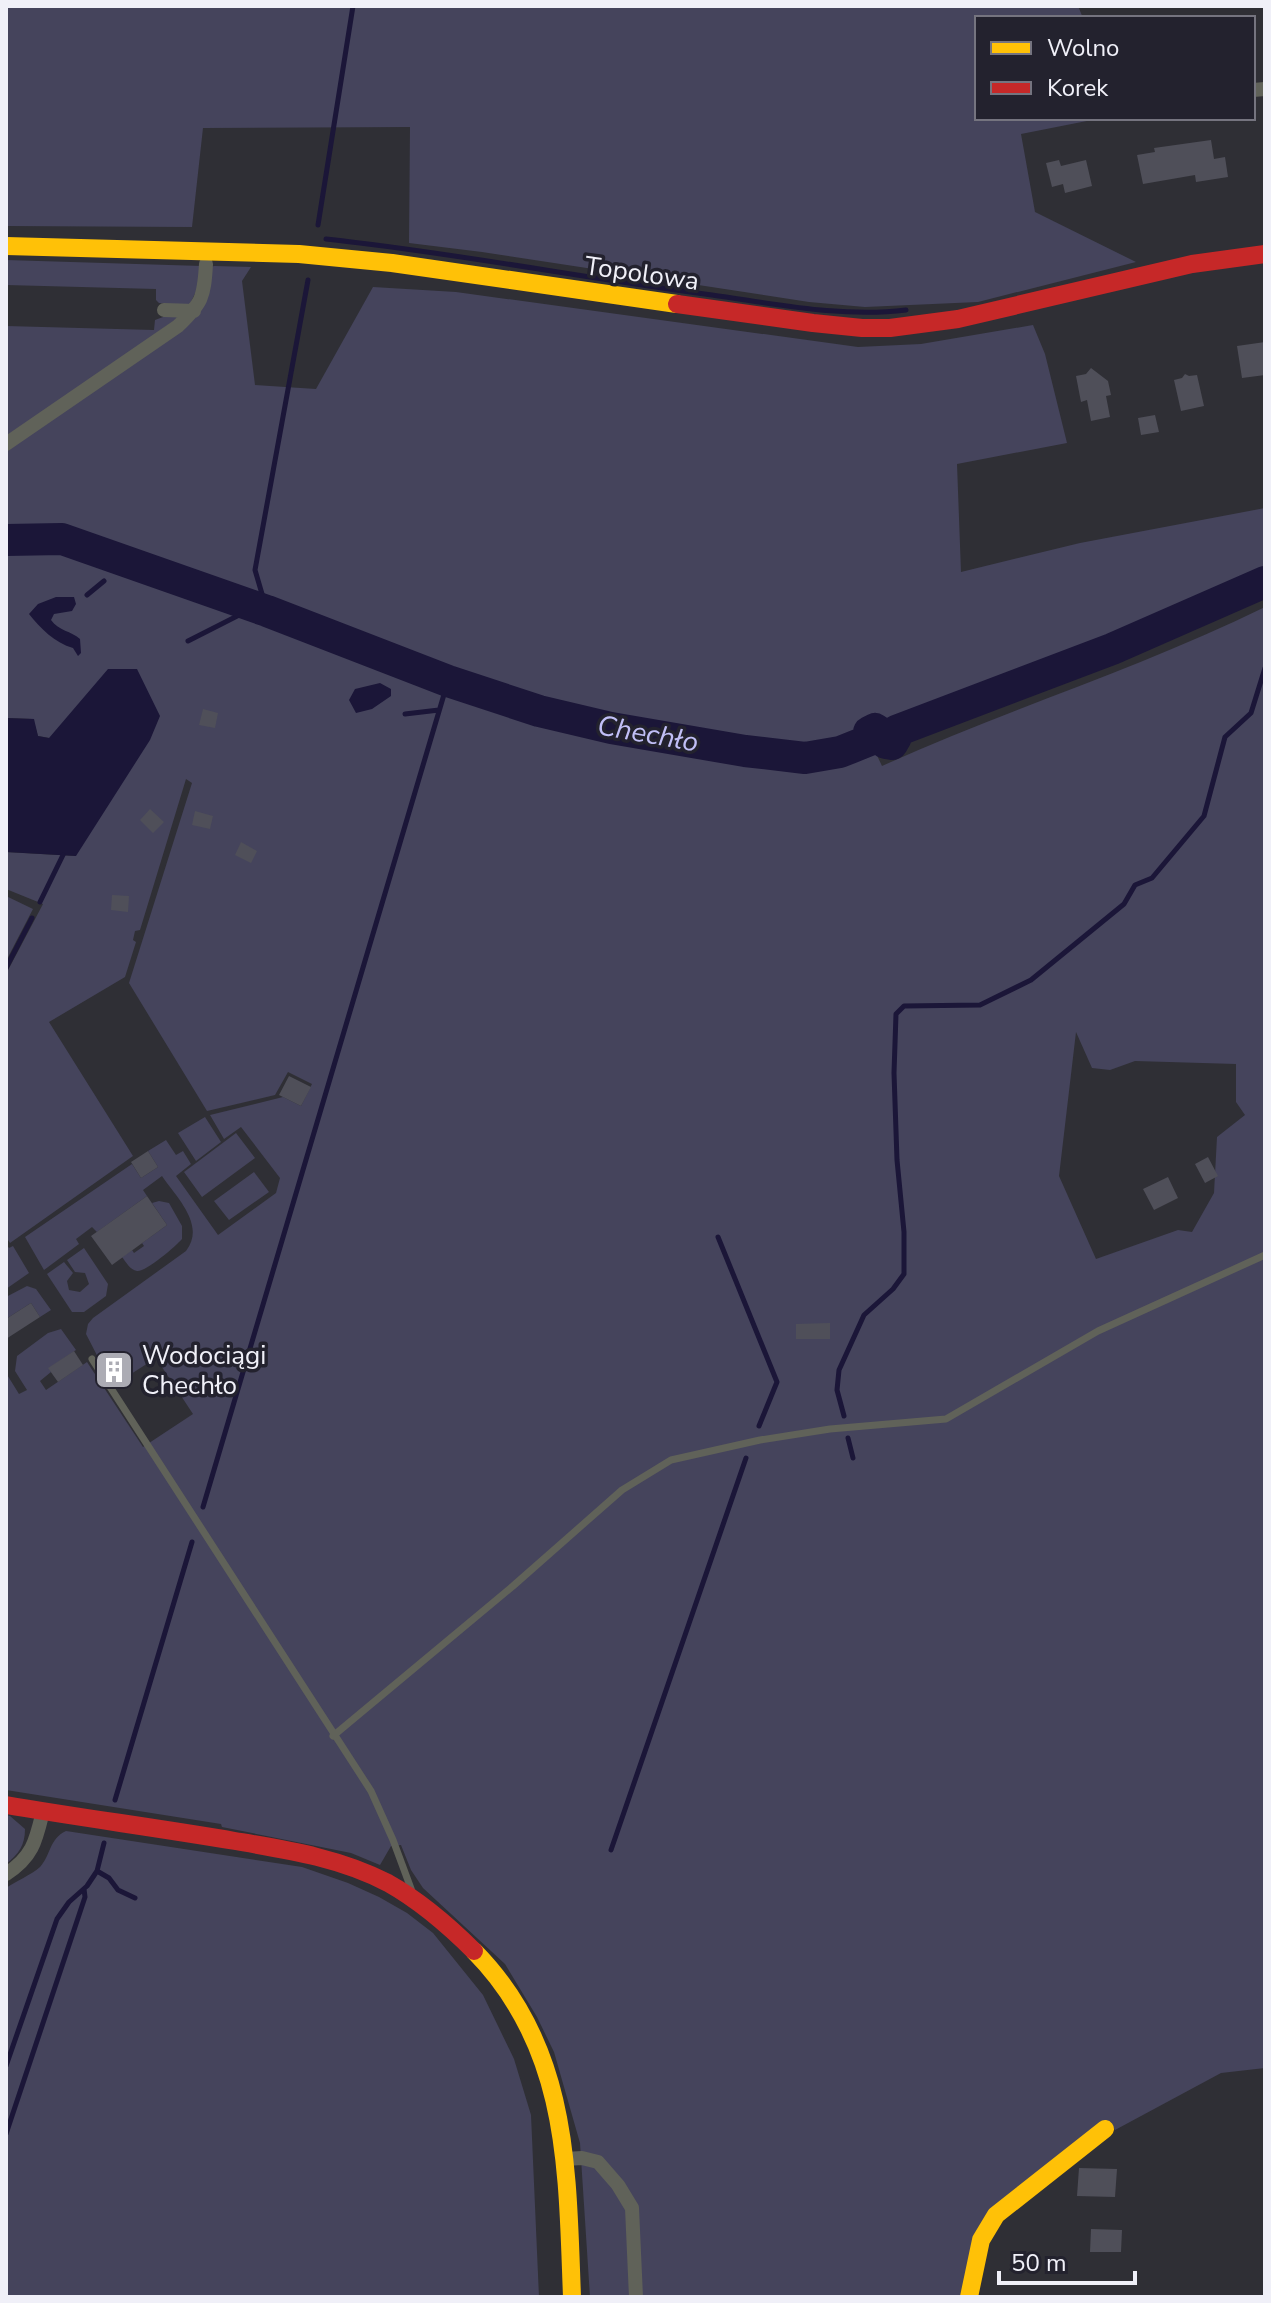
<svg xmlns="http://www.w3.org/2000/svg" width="1271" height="2303" viewBox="0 0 1271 2303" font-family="'Nunito Sans',sans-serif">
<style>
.green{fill:#45445c;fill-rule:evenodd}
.water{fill:#1b1638}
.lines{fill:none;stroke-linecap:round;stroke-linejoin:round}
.stream{stroke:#1b1638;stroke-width:5}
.river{stroke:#1b1638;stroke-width:32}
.building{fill:#4f4f59}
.lane{stroke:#606259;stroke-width:7}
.street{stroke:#606259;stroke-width:14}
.slow{stroke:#ffc107;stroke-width:18}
.jam{stroke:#c62828;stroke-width:18}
.labels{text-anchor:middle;stroke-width:7;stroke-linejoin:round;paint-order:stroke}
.street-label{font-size:26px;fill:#f0f0f8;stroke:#23222e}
.poi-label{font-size:26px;fill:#f0f0f8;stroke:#23222e;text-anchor:start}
.water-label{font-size:28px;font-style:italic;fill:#c1bff6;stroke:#23222e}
</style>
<rect width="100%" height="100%" fill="#2f2f35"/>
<!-- green -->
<path class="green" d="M6,6H1078L1083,18H977V118H1102L1021,134L1035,212L1136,262L978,302L865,307L809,302L482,252L409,243L410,127L203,128L192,227L6,226Z
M6,260L202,266L201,281L189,306L159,303L156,300V289L6,285Z
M214,266L251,267L242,281L255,385L316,389L373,287L456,292L858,347L921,344L1033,325L1045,354L1067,443L957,464L961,572L1080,543L1265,508V574L1129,634L838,748L803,753L761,748L586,715L459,673L76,538L29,532L6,533V450L187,325L211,267Z
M164,315H182L6,440V326L154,330L155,320L163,317Z
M21,543H51L70,547L553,721L599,734L659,744L802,763L830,760L873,747L882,766C1008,709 1141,668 1265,607V2068L1221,2073L1115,2130L1107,2121L991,2210L964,2297H590L580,2143L554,2052L537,2017L505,1964L423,1888L411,1870L401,1845L391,1846L380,1865L351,1853L222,1827L221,1824L6,1790V1373L19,1394L27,1390L15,1371L17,1356L48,1333L61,1329L76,1350L49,1368L51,1372L40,1381L46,1390L87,1362L143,1447L193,1414L156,1358L120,1381L118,1378L123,1375L114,1361L103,1367L86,1334L88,1324L93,1318L186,1251C206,1225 177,1198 162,1176L143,1190L147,1196L97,1232L92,1227L76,1239L79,1244L44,1270L25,1237L132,1164L141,1178L158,1167L148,1151L166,1140L176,1155L183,1151L191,1164L176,1176L218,1235L276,1193L280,1178L241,1127L224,1139L210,1115L283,1097L301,1106L312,1084L288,1072L275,1095L207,1111L129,983L192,783L186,779L140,930L135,931L133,940L136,942L125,977L49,1022L133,1156L10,1243L6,1237V974L43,904L6,889V852L76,856L49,738L38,736L33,719L6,718V545ZM1076,1032L1092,1068L1110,1070L1135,1061L1236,1064V1102L1245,1115L1217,1137L1214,1193L1192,1232L1178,1230L1096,1259L1059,1176Z
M6,896L33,909L6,961Z
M205,1117L221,1142L196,1161L178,1133Z
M236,1133L255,1158L202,1197L184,1172Z
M254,1172L269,1192L229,1220L214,1201Z
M159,1201L169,1203L182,1226V1239C176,1246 146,1272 137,1271C130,1270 126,1262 122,1257L132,1250L134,1253L144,1246L142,1243L167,1225L152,1203Z
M6,1244L9,1248L13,1246L29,1273L6,1289Z
M84,1248L108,1284L106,1296L84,1312H72L47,1274L64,1262L73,1273L67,1281L69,1290L80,1292L89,1284L85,1273L75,1272L67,1260Z
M27,1286L36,1289L51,1310L40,1317L31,1303L6,1319V1297Z
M6,1815L10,1816L25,1829C25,1845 19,1854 6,1864Z
M66,1831L302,1867L348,1883L379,1897L407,1913L433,1933L483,1995L514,2059L531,2115L539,2297H6V1888C16,1881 31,1875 40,1867C51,1855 49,1839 66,1831Z"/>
<!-- water -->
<path class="water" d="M56,597H74L76,604L72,611L54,614L51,620C59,631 71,631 80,639L81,653L78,656L73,648C55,643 40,628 29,614L38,604Z
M108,669H137L160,716L150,740L76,856L6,852V718L34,719L38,736L49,738Z
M380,683L391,689V696L372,709L356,713L349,700L355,689Z"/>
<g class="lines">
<!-- stream -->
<path class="stream" d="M318,225L353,6
M326,239C456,253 583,278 712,295C776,304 843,318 906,310
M115,571L125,562
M87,595L104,581
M267,611L255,570L308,280
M188,641L255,607
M405,714L439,710
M40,902L63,855
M6,968L32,918
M718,1237L777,1382L759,1426
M844,1416L837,1390L839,1370L864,1315L893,1289L904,1274V1232L897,1160L894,1073L896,1014L904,1006L980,1005L1031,980L1124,904L1135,885L1152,878L1204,816L1225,737L1251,713L1265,668
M848,1438L853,1458
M203,1507L448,681
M115,1800L192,1542
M611,1850L746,1458
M97,1871L109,1878L118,1890L135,1898
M6,2066L57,1919L69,1902L87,1886L97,1871L104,1843
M6,2134L85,1897L84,1889"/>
<!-- river -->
<path class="river" d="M6,540L62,539L267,611L448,681L539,711L611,728L745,751L805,758L840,752L870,740L869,732L875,729L881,733L886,743L892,744L896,737V731L1112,649L1265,582"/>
</g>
<!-- building -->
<path class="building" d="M1211,140L1214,159L1225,157L1228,177L1196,182L1195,175L1143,184L1137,155L1155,152L1154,148Z
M1059,160L1061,166L1086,160L1092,186L1065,193L1063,184L1052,187L1046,163Z
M1265,342V375L1242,378L1237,346Z
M1091,368L1108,381L1111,395L1106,396L1110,417L1091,421L1087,400L1081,402L1076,376L1086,374Z
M1185,374L1189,376L1197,375L1204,406L1181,411L1174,380L1182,378Z
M1155,415L1159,432L1141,435L1138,418Z
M203,709L218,713L215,728L199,725Z
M150,809L164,822L153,833L140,820Z
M195,811L213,816L210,829L192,825Z
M241,842L257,851L251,863L235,855Z
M112,895L129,896L128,912L111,910Z
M289,1076L311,1087L301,1106L279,1095Z
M148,1151L158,1167L141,1178L131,1162Z
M1208,1157L1218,1176L1205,1183L1195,1164Z
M1168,1177L1178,1198L1154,1210L1143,1189Z
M147,1196L167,1225L112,1265L91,1236Z
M31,1303L40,1317L6,1339V1319Z
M830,1323V1339H796V1324Z
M74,1351L83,1365L58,1382L48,1368Z
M1079,2168L1117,2169L1115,2197L1077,2196Z
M1091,2229L1122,2230L1121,2252H1090Z"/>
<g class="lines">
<!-- lane -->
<path class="lane" d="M92,1359L371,1791L393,1840L413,1894
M333,1736L513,1586L622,1490L671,1460L760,1440L830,1429L946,1419L1098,1331L1265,1255"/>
<!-- street -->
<path class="street" d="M1253,90L1265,89
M164,310L194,311
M6,444L178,326C202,303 204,298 206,264
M6,1874C33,1857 36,1840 43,1811
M565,2159L582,2158L598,2162L618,2185L632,2208L636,2297"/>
<!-- slow -->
<path class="slow" d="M6,246L299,254L392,263L677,304
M474,1951C570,2048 567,2171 572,2297
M969,2297L981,2240L996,2215L1105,2129"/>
<!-- jam -->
<path class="jam" d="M677,304L813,323L862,328H890L958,319L1192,264L1265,254
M6,1805C82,1818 159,1828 235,1841C288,1850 340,1858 388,1883C420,1901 448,1925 474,1951"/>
</g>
<!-- icons -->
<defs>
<g id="building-square" transform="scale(2)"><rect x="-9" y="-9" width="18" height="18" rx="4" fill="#acacb4" stroke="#23222e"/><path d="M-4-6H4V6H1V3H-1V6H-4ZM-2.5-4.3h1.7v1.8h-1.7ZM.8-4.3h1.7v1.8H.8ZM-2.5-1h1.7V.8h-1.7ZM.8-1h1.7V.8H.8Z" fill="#fff"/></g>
</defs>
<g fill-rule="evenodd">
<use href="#building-square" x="114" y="1370"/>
</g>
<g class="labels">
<!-- street labels -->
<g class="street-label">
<text transform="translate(642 273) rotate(8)" y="9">Topolowa</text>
</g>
<!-- poi labels -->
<g class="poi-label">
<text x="142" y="1364">Wodociągi<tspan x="142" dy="30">Chechło</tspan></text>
</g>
<!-- water labels -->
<g class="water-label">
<text transform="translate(648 733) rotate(10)" y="10">Chechło</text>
</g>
</g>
<!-- border -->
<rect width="1271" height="2303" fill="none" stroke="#f0f0f8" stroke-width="16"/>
<!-- legend -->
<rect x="975" y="16" width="280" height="104" fill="#23222e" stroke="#75747f" stroke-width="2"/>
<rect x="991" y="42" width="40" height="12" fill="#ffc107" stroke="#75747f" stroke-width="2"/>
<text x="1047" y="56" font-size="24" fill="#f0f0f8">Wolno</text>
<rect x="991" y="82" width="40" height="12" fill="#c62828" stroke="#75747f" stroke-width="2"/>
<text x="1047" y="96" font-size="24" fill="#f0f0f8">Korek</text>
<!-- scale -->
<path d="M999 2271v12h136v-12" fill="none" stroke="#f0f0f8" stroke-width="4"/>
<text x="1011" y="2271" font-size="24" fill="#f0f0f8" stroke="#23222e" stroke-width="6" paint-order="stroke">50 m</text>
</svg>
